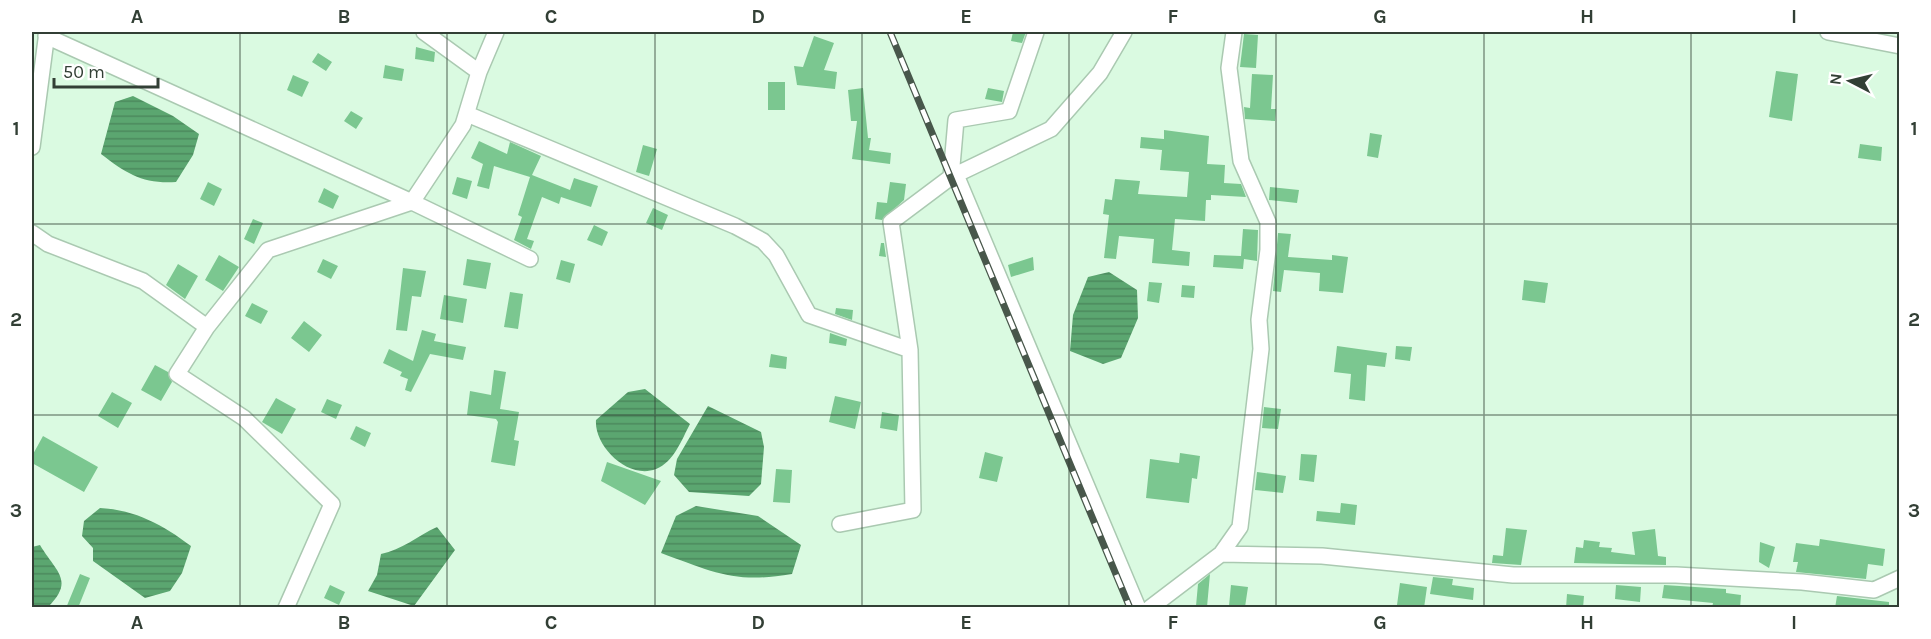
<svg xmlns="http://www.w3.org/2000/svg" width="1931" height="639" viewBox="0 0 1931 639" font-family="Karla,sans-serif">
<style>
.water{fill:url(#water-rules)}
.building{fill:#7bc790}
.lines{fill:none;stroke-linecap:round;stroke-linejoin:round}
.street-casing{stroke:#aac9b1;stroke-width:18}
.street{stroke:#fff;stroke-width:15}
.rail-casing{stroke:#48574b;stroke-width:7}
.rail{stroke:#fff;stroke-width:4.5;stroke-dasharray:14;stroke-linecap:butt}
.grid{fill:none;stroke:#323f35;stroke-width:1.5;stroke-opacity:0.55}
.neatline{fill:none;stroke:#323f35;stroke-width:2}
.grid-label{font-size:20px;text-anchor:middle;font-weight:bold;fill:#323f35}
</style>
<defs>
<pattern id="water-rules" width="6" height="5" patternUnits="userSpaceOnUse" patternTransform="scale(1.5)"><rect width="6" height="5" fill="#5ba670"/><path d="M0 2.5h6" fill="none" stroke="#4c895d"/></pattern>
</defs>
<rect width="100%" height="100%" fill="#dafae1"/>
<!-- water -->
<path class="water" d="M133,96L173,116L199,134L193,155L176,182C143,184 127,174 101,154L115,102Z
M1109,272L1137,290L1138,318L1121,358L1103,364L1070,351L1073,315L1088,277Z
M645,389L690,424C682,439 674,462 656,469C628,480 594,446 596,420L628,392Z
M708,406L761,432L764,447L761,484L749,496L689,492L674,475L677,459Z
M696,506L758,516L801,545L792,574C735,584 713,572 661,553L676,516Z
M100,508C136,510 163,525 191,546L182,573L170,591L145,598L93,561V548L82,536L84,521Z
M437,527L455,550L414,606L368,591L377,575L381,554C402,550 417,536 437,527Z
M40,545C56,572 75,580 48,607H32V547Z"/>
<!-- building -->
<path class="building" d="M1013,32H1026L1022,43L1011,41Z
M1244,34L1258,35L1256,68L1240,67Z
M814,36L834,43L824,70L837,72L835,89L797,85L794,66L803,67Z
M416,47L435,52L434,62L415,59Z
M318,53L332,62L326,71L312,62Z
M385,65L404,69L402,81L383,78Z
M1776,71L1798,74L1792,121L1769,117Z
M1252,74L1273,75L1271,109H1276L1275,121L1245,119L1244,107L1250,108Z
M293,75L309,82L302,97L287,90Z
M768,82H785V110H768Z
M863,88L868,138H871L869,150L891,153L890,164L852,159L857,121H851L848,90Z
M988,88L1004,91L1002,102L985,99Z
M351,111L363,118L356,129L344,121Z
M1164,130L1209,136L1207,164L1225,165L1224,183L1241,184L1246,197L1211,195V200H1206L1205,221L1175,219L1172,250L1190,252L1189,266L1152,263L1154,239L1119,236L1116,259L1104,258L1109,215L1103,214L1105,199L1112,200L1115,179L1140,181L1138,194L1187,197L1189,172L1160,170L1162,150L1140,148L1141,137L1164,139Z
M1370,133L1382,135L1378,158L1367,156Z
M479,141L507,154L510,142L541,156L532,175L570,190L574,178L598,186L591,207L561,197L559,204L542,197L527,239L534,241L531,249L514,240L522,217L518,215L530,177L494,166L489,189L477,186L483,164L471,158Z
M1860,144L1882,147L1881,161L1858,158Z
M643,145L657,149L649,176L636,172Z
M457,177L472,181L467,199L452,194Z
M208,182L222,189L214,206L200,199Z
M890,182L906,184L904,200L882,220L875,219L877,202L887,203Z
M1270,187L1299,190L1297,203L1269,200Z
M324,188L339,196L333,209L318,202Z
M653,208L668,215L662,230L646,223Z
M253,219L263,223L254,244L244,239Z
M594,225L608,232L602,246L587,240Z
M1243,229L1258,230L1257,261L1244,259L1243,269L1213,267L1214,255L1241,256Z
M1278,233L1291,234L1288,257L1332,260V255L1348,257L1343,293L1319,291L1320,273L1284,270L1281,292L1273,291Z
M881,243H884L886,257L879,256Z
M219,255L239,267L223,291L205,280Z
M1033,257L1034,270L1011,277L1008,265Z
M323,259L338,266L331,279L317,272Z
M467,259L491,263L486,289L463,285Z
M561,260L575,264L570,283L556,279Z
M178,264L198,276L185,299L166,285Z
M403,268L426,271L421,297L412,296L407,331L396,330Z
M1524,280L1548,283L1545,303L1522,300Z
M1149,282L1162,283L1159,303L1147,301Z
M1182,285L1195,286L1194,298L1181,297Z
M510,292L523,294L518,329L504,327Z
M444,295L467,299L463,323L440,319Z
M252,303L268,311L261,324L245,316Z
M836,308L853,310L852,320L835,314Z
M304,321L322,335L309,352L291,338Z
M422,330L436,334L434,341L466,347L463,360L430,354L411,392L405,390L408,379L400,376L402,372L383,363L389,349L413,361Z
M830,333L847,339L846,346L829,343Z
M1337,346L1387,353L1385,367L1367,365L1365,401L1349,399L1351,374L1334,372Z
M1396,346L1412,347L1410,361L1395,359Z
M771,354L787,357L786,369L769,367Z
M155,365L168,372L172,382L161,401L141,390Z
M494,370L506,372L500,409L519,412L514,440L519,441L515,466L491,462L498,422L496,419L467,415L470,391L491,395Z
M112,392L132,403L118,428L98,416Z
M835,396L861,402L855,429L829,422Z
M276,398L296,409L282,434L262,422Z
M327,399L342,405L336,419L321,412Z
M1264,407L1281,409L1278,429L1262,428Z
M882,412L899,415L897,431L880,428Z
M356,426L371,433L365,447L350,439Z
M43,436L98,467L84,492L32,463V456Z
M985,452L1003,457L997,482L979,478Z
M1180,453L1200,456L1197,479L1192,478L1189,503L1146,498L1150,459L1179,463Z
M1301,454L1317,455L1314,482L1299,480Z
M607,462L661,481L645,505L601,481Z
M776,469L792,470L790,503L773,502Z
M1257,472L1286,476L1283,493L1255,490Z
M1341,503L1357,505L1355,525L1316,521L1317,511L1340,513Z
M1506,528L1527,530L1521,565L1492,563L1493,555L1503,556Z
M1655,529L1658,556L1666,557V565L1574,563L1576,547L1583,548L1584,540L1600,542L1599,547L1612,548L1611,552L1635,555L1632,532Z
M1820,539L1885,549L1883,566L1868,564L1866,579L1796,572L1798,562H1793L1796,543L1819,546Z
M1760,542L1775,547L1769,568L1759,562Z
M80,574L90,578L78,608H66Z
M1210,574L1207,607L1196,606L1198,584Z
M1433,577L1453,579L1452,585L1474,588L1473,600L1430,594Z
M1400,583L1427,587L1424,608L1397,605Z
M330,585L345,592L339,605L324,598Z
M1231,585L1248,587L1245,607L1229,606Z
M1616,585L1641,587L1640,602L1615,599Z
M1664,585L1726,589V593L1741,595L1740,608H1712L1713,603L1662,598Z
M1567,594L1584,596L1583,608H1566Z
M1837,596L1889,602V608H1835Z"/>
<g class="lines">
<!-- street casing -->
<g class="street-casing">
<path id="street" d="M1828,32L1900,46
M46,36L412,202L530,259
M479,72L496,32
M467,114L735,226L763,241L776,255L809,315L910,350
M32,147L47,32
M956,175L1138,608
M951,177L956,120L1009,111L1036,32
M32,233L48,244L143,281L207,327L177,374L244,418L332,504L286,608
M207,327L268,250L412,202L463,125L479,72L424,32
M840,524L913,510L910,350L891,222L951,177L1051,129L1100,73L1124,32
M1221,554L1240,527L1261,349L1259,320L1268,250V222L1241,161L1229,68L1234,32
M1150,608L1221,554L1322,556L1513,575H1676L1802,582L1874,590L1900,578"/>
</g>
<!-- street -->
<use href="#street" class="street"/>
<!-- rail casing -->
<g class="rail-casing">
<path id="rail" d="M890,32L1130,608"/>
</g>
<!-- rail -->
<use href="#rail" class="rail"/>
</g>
<!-- grid -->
<path class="grid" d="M240,32V608M447,32V608M655,32V608M862,32V608M1069,32V608M1276,32V608M1484,32V608M1691,32V608M32,224H1900M32,415H1900"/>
<!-- border -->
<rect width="1931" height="639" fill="none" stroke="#ffffff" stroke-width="66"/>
<!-- north arrow -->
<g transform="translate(1850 81) rotate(277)" stroke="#ffffff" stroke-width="4.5" paint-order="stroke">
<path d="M0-4.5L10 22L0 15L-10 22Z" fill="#323f35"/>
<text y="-9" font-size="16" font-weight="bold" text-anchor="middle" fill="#323f35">N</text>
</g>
<!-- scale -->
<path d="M54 78v9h104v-9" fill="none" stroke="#323f35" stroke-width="3"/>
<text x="63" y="78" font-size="18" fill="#323f35" stroke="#ffffff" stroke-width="4.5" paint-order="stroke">50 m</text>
<rect x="33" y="33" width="1865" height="573" class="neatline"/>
<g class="grid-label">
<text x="137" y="23">A</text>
<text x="344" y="23">B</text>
<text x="551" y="23">C</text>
<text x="758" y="23">D</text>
<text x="966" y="23">E</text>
<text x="1173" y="23">F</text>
<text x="1380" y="23">G</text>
<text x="1587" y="23">H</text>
<text x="1794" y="23">I</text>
<text x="16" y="135">1</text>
<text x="1914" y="135">1</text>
<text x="16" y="326">2</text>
<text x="1914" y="326">2</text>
<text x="16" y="517">3</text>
<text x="1914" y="517">3</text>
<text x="137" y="629">A</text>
<text x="344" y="629">B</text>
<text x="551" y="629">C</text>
<text x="758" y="629">D</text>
<text x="966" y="629">E</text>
<text x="1173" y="629">F</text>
<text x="1380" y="629">G</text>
<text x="1587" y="629">H</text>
<text x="1794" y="629">I</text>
</g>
</svg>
